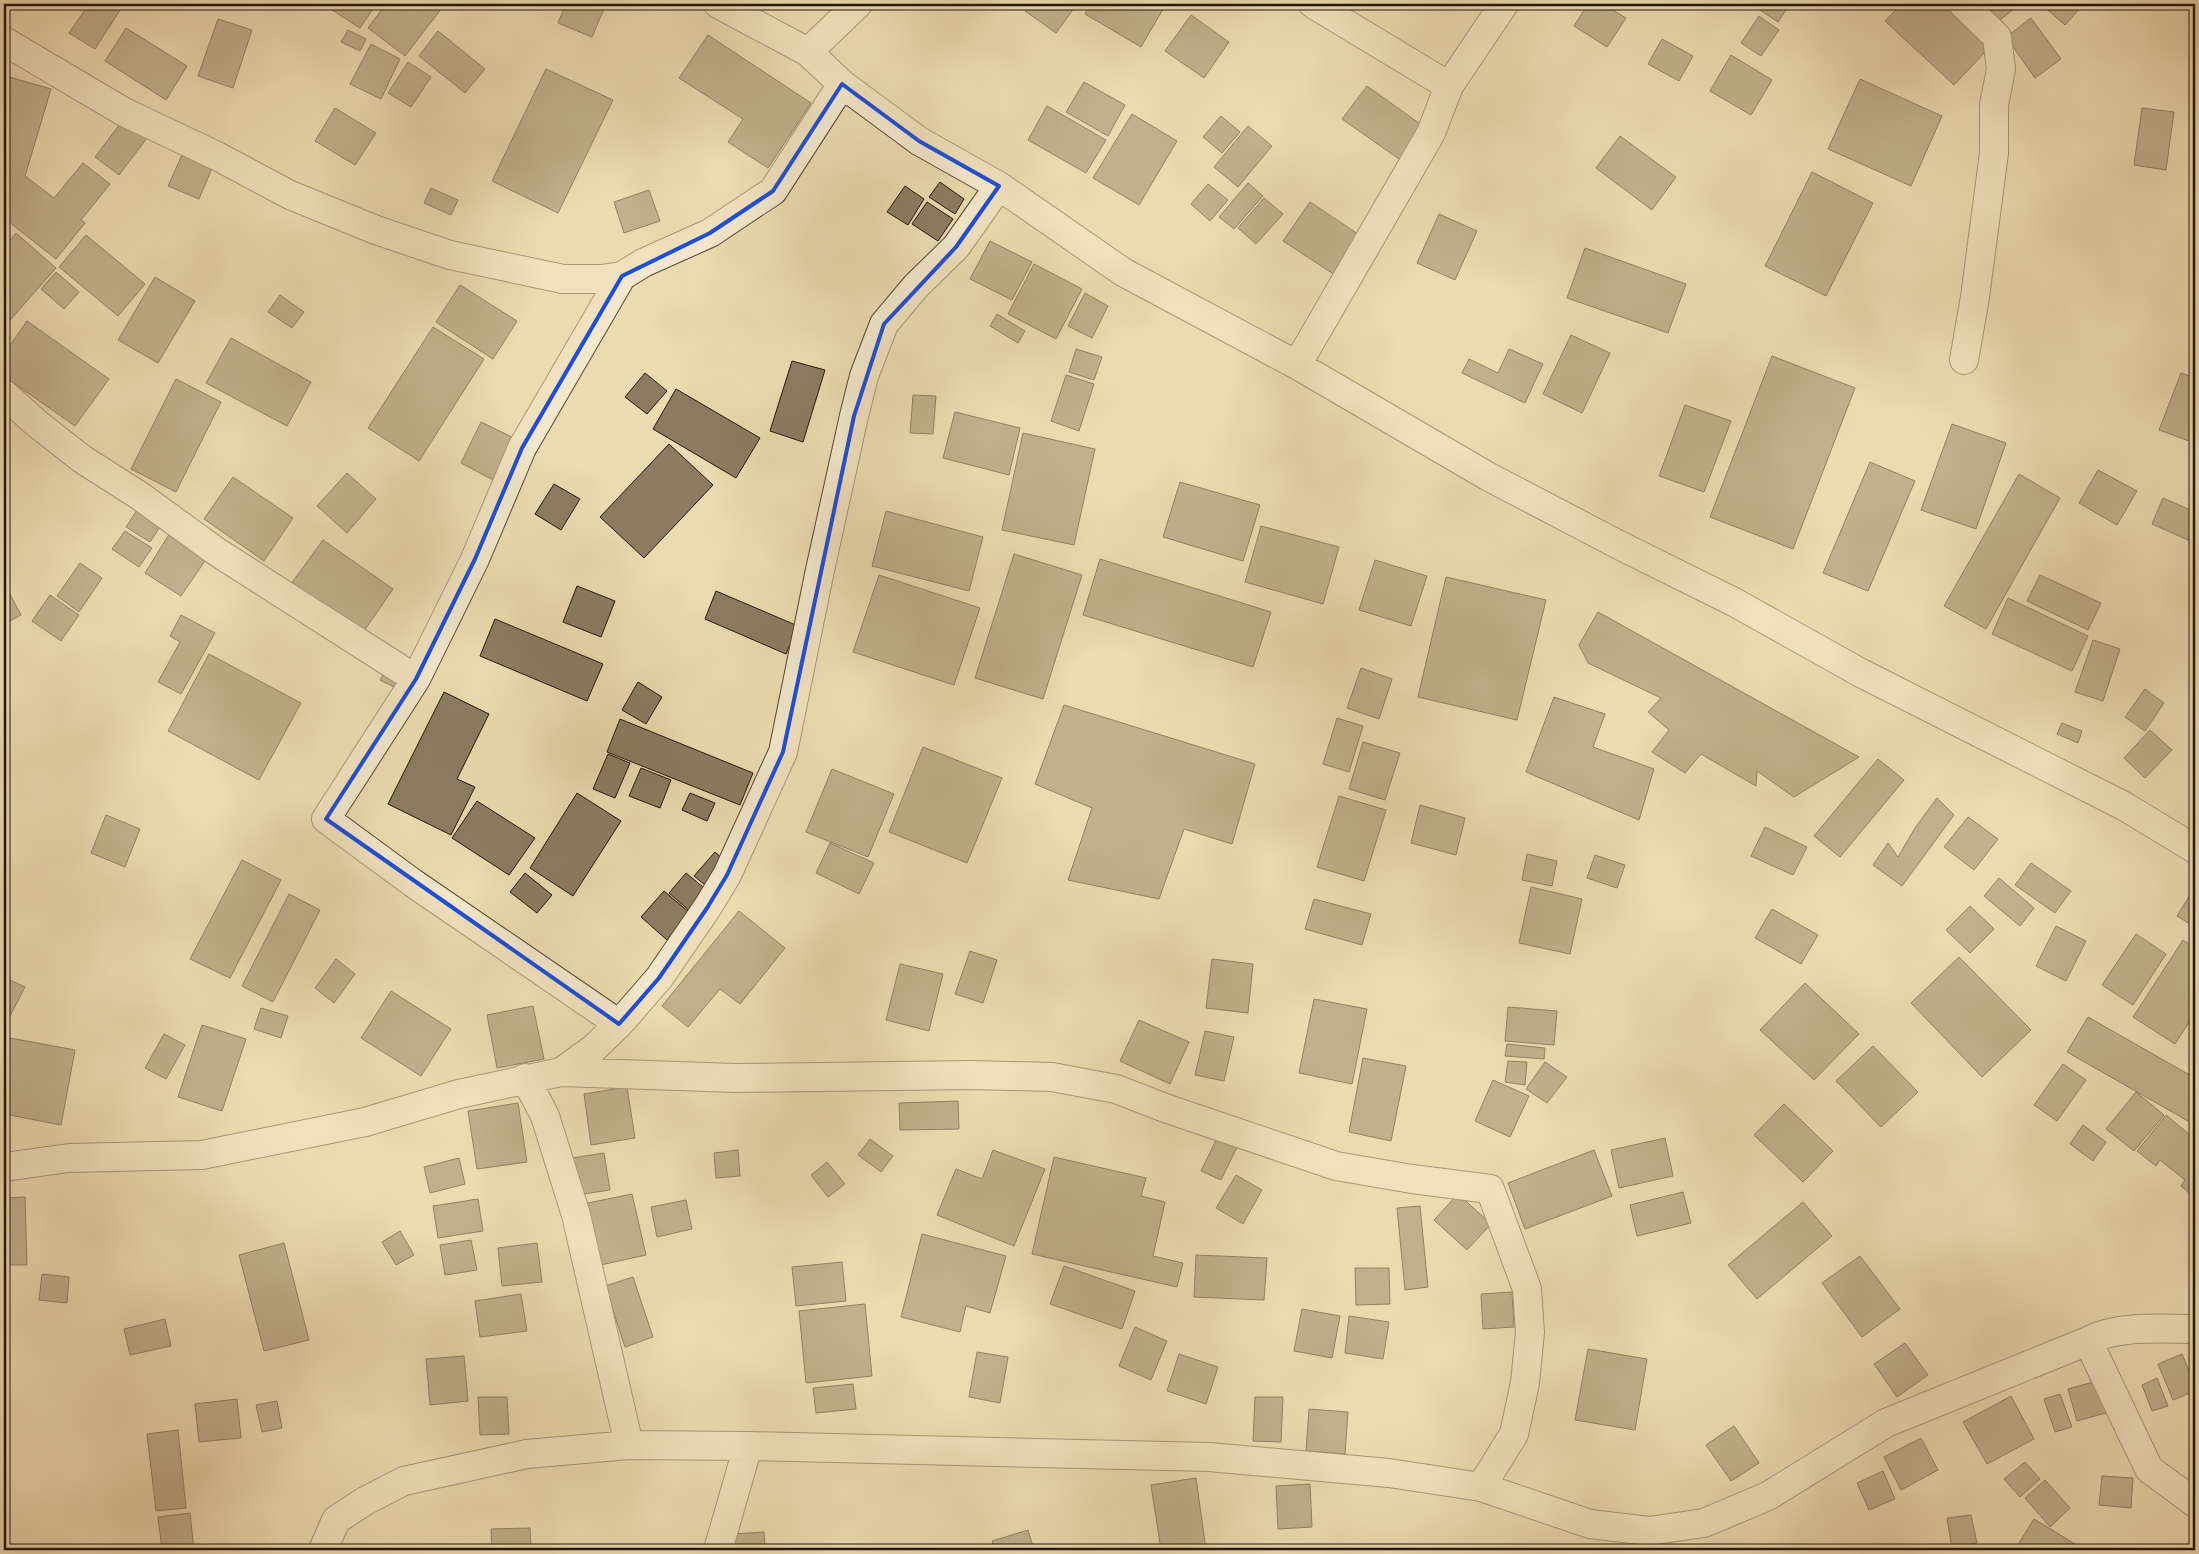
<svg xmlns="http://www.w3.org/2000/svg" width="2199" height="1554" viewBox="0 0 2199 1554" font-family="'IM FELL English',serif">
<style>
.building{fill:#8b7c61;stroke:#21160b}
.lines{fill:none;stroke-linecap:round;stroke-linejoin:round}
.minor-casing{stroke:#544734;stroke-width:30}
.minor{stroke:#f3e8cc;stroke-width:28}
.marked{fill:none;stroke:#1d4ed8;stroke-width:4;stroke-linejoin:round}
</style>
<rect width="100%" height="100%" fill="#ecdbb0"/>
<filter id="stains"><feTurbulence type="fractalNoise" baseFrequency=".004" numOctaves="4"/><feColorMatrix values="0 0 0 0 .2 0 0 0 0 .09 0 0 0 0 .02 0 0 0 .5 -.17"/></filter>
<radialGradient id="worn" r=".72"><stop offset=".6" stop-color="#630" stop-opacity="0"/><stop offset="1" stop-color="#630" stop-opacity=".3"/></radialGradient>
<!-- building -->
<path class="building" d="M89,4H124L95,49L69,33Z
M332,4H372L375,6L360,28L329,8Z
M386,4H445L405,56L368,28Z
M566,4H606L592,37L558,23Z
M1030,4H1077L1056,33L1025,11Z
M1090,4H1154L1163,9L1141,47L1085,14Z
M1588,4H1603L1626,18L1607,47L1574,26Z
M1765,4H1790L1778,22L1760,10Z
M1902,4H1944L1990,47L1954,85L1885,21Z
M1977,4H2020L1994,25Z
M2041,4H2084L2065,25Z
M1191,15L1229,42L1204,78L1165,51Z
M1759,16L1779,30L1761,56L1741,43Z
M2031,18L2061,59L2035,78L2006,37Z
M218,19L252,30L233,88L198,76Z
M126,28L187,66L166,100L105,61Z
M348,30L366,39L360,51L341,42Z
M438,31L485,69L465,93L419,56Z
M708,35L811,103L768,168L728,142L743,119L679,78Z
M1662,39L1693,56L1679,81L1648,64Z
M371,44L400,59L381,99L350,84Z
M1731,55L1772,80L1751,115L1710,91Z
M408,62L431,77L411,107L388,93Z
M546,69L613,100L558,213L492,181Z
M6,76L51,89L25,176L54,198L83,163L110,184L81,220L85,223L56,259L4,218V82Z
M1860,79L1942,116L1911,186L1828,149Z
M1084,82L1125,105L1108,136L1066,112Z
M1367,86L1423,126L1399,159L1342,119Z
M1047,106L1106,140L1086,173L1028,140Z
M335,108L376,133L355,165L315,141Z
M2142,108L2174,112L2166,170L2134,165Z
M1132,114L1177,141L1139,205L1093,178Z
M1221,116L1240,132L1222,153L1203,137Z
M123,120L147,138L119,175L95,157Z
M1248,126L1272,146L1238,187L1214,167Z
M1620,136L1676,177L1652,210L1596,168Z
M183,153L213,166L199,199L168,186Z
M1812,172L1873,203L1826,296L1765,266Z
M940,182L964,199L955,214L929,197Z
M1248,183L1263,196L1234,229L1219,217Z
M1208,184L1228,200L1210,221L1191,204Z
M905,186L924,199L908,225L887,212Z
M431,188L458,200L451,215L424,203Z
M649,190L660,221L624,233L614,202Z
M1264,198L1283,214L1256,244L1238,228Z
M927,202L953,219L938,241L912,224Z
M1310,202L1361,236L1335,275L1283,241Z
M1439,214L1477,231L1455,280L1417,263Z
M16,233L56,268L4,327V247Z
M86,235L145,284L118,316L59,267Z
M990,241L1032,262L1012,300L970,279Z
M1585,248L1686,284L1668,333L1567,298Z
M1034,264L1082,289L1056,339L1008,314Z
M56,272L79,292L64,309L41,289Z
M155,277L195,301L158,363L118,340Z
M460,285L517,321L493,359L436,322Z
M1085,293L1108,306L1092,338L1068,326Z
M280,295L304,312L292,328L268,312Z
M997,314L1025,331L1018,343L990,326Z
M27,321L109,379L75,426L4,376V354Z
M433,327L484,359L419,461L368,428Z
M1571,335L1610,353L1582,413L1543,394Z
M231,338L311,382L287,426L206,383Z
M1076,349L1102,357L1094,380L1069,372Z
M1509,349L1543,364L1525,403L1462,373L1469,359L1498,373Z
M1772,356L1855,388L1793,549L1710,517Z
M792,361L825,370L803,442L770,431Z
M645,373L667,391L647,414L625,397Z
M2181,373L2195,378V424L2189,441L2159,430Z
M1066,375L1094,384L1079,431L1051,421Z
M176,379L221,402L176,492L131,469Z
M676,389L760,438L736,478L653,429Z
M913,395L936,396L933,434L910,433Z
M1685,405L1731,421L1704,492L1659,476Z
M955,412L1020,428L1009,475L943,458Z
M481,422L518,440L497,482L461,463Z
M1952,424L2006,443L1976,529L1921,510Z
M1023,433L1095,449L1074,545L1002,530Z
M669,444L713,485L644,558L600,517Z
M1870,462L1915,481L1868,591L1823,573Z
M2098,470L2137,491L2117,525L2079,503Z
M347,473L376,499L347,533L317,506Z
M2019,474L2060,498L1986,629L1944,606Z
M233,477L293,518L264,561L204,519Z
M1180,482L1260,505L1243,561L1163,537Z
M554,484L580,499L561,530L535,514Z
M2163,498L2195,512V543L2152,524Z
M137,510L161,525L150,542L126,527Z
M886,511L983,537L969,591L872,566Z
M1261,526L1339,547L1323,604L1245,582Z
M173,528L211,552L181,596L145,573Z
M125,531L152,548L139,567L112,549Z
M323,540L393,589L362,634L291,584Z
M1014,554L1082,575L1043,699L975,678Z
M1100,559L1271,612L1253,667L1083,615Z
M1375,560L1427,576L1411,626L1359,610Z
M80,563L102,578L79,612L57,596Z
M879,575L980,608L954,685L853,652Z
M2040,575L2101,603L2088,630L2027,601Z
M1446,577L1546,600L1517,720L1418,697Z
M4,583L21,615L4,624Z
M577,586L615,601L601,637L563,622Z
M716,591L798,626L786,654L705,619Z
M50,595L79,615L61,641L32,621Z
M2008,598L2088,636L2072,671L1992,634Z
M1598,612L1859,757L1794,797L1757,771L1756,786L1701,754L1685,773L1652,752L1669,730L1648,712L1661,698L1588,663L1579,645Z
M181,615L215,633L181,694L158,682L180,642L170,636Z
M495,619L603,664L587,701L480,656Z
M2093,640L2120,649L2103,701L2075,692Z
M209,654L301,703L259,780L168,731Z
M1361,668L1392,679L1379,719L1347,708Z
M386,669L403,678L398,689L380,680Z
M638,682L662,697L646,724L622,710Z
M2145,689L2164,703L2145,731L2125,717Z
M444,692L489,714L457,779L475,787L451,835L388,804Z
M1554,697L1605,714L1593,747L1654,769L1639,820L1526,772Z
M1064,705L1255,764L1232,844L1184,829L1159,899L1068,880L1092,808L1035,784Z
M1337,718L1363,726L1349,772L1323,764Z
M620,719L753,773L740,805L607,752Z
M2062,723L2082,731L2078,743L2057,734Z
M2150,730L2172,750L2145,778L2124,758Z
M1363,742L1400,753L1385,800L1349,789Z
M923,747L1002,778L967,863L889,832Z
M608,754L630,763L615,798L593,789Z
M1878,759L1904,780L1840,857L1814,836Z
M641,768L671,780L660,808L629,796Z
M832,769L894,794L868,857L806,832Z
M577,793L621,821L573,896L530,868Z
M690,793L715,803L707,821L682,810Z
M1339,796L1386,810L1364,881L1317,867Z
M1937,798L1954,815L1902,886L1873,865L1888,843L1898,857L1915,828Z
M477,801L535,838L509,875L452,838Z
M1420,805L1465,818L1456,855L1411,843Z
M106,815L140,829L125,867L91,853Z
M1968,817L1998,839L1974,870L1944,847Z
M1765,827L1807,847L1793,875L1751,856Z
M830,843L874,863L859,894L816,873Z
M715,852L725,861L705,885L694,876Z
M1527,854L1557,861L1552,886L1522,880Z
M1595,855L1625,865L1617,888L1587,878Z
M242,860L281,880L230,978L190,959Z
M2031,863L2071,891L2055,913L2015,885Z
M525,873L552,895L537,913L510,892Z
M686,873L709,892L692,913L669,893Z
M1999,878L2034,908L2020,926L1984,896Z
M1531,887L1582,899L1570,954L1519,943Z
M2195,887V927L2177,916Z
M664,891L690,913L667,940L641,917Z
M289,894L320,910L273,1002L242,986Z
M1314,899L1371,914L1362,945L1305,929Z
M1970,906L1994,929L1970,953L1946,930Z
M1772,909L1818,935L1801,964L1755,938Z
M739,911L785,948L740,1004L720,989L688,1027L662,1006Z
M2056,926L2086,941L2066,981L2036,966Z
M2136,934L2166,954L2133,1005L2102,985Z
M2183,940L2195,948V1013L2175,1044L2133,1017Z
M970,951L997,960L983,1003L955,994Z
M1959,957L2031,1030L1982,1077L1911,1003Z
M336,959L355,974L334,1003L315,988Z
M1212,959L1253,964L1248,1013L1206,1008Z
M900,964L943,974L929,1031L886,1020Z
M4,977L25,987L8,1020L4,1018Z
M1805,983L1859,1034L1814,1080L1760,1030Z
M391,991L451,1029L421,1076L361,1038Z
M1314,999L1367,1009L1352,1084L1299,1073Z
M533,1006L544,1059L497,1068L487,1015Z
M1508,1007L1557,1011L1554,1045L1505,1041Z
M261,1008L288,1016L281,1038L254,1029Z
M2088,1017L2195,1078V1125L2067,1052Z
M1139,1020L1189,1042L1170,1084L1120,1061Z
M202,1025L246,1039L222,1111L178,1097Z
M1205,1031L1234,1037L1224,1081L1195,1075Z
M164,1034L185,1045L166,1079L145,1068Z
M10,1038L75,1050L61,1125L4,1114V1068Z
M1507,1044L1545,1048L1544,1059L1505,1056Z
M1873,1046L1918,1092L1881,1127L1836,1081Z
M1363,1058L1406,1066L1391,1141L1349,1132Z
M1508,1061L1527,1062L1525,1085L1505,1082Z
M1545,1062L1567,1077L1547,1103L1526,1089Z
M2063,1064L2086,1080L2057,1121L2034,1105Z
M1493,1080L1529,1096L1510,1137L1475,1121Z
M627,1087L635,1138L591,1145L584,1094Z
M2136,1092L2164,1115L2134,1151L2106,1129Z
M958,1101L959,1129L900,1130L899,1103Z
M518,1103L527,1162L477,1169L468,1111Z
M1784,1104L1833,1151L1803,1182L1754,1135Z
M2166,1115L2195,1139V1198L2181,1186L2185,1180L2160,1160L2156,1166L2137,1151Z
M2083,1125L2106,1142L2093,1161L2070,1144Z
M1217,1138L1237,1147L1221,1180L1201,1171Z
M1665,1138L1673,1176L1619,1188L1611,1150Z
M870,1139L893,1156L881,1172L858,1155Z
M738,1150L740,1176L716,1178L714,1153Z
M993,1150L1045,1169L1014,1246L937,1215L956,1169L982,1179Z
M1594,1150L1612,1196L1525,1229L1508,1183Z
M604,1153L610,1190L577,1195L572,1158Z
M1054,1157L1146,1178L1141,1196L1165,1202L1153,1256L1183,1263L1177,1287L1032,1254Z
M459,1158L465,1184L430,1193L424,1167Z
M827,1162L845,1184L828,1197L811,1175Z
M1236,1175L1262,1190L1243,1224L1216,1208Z
M1683,1192L1691,1223L1637,1236L1630,1205Z
M632,1194L646,1255L596,1266L583,1204Z
M1458,1194L1491,1224L1467,1250L1434,1220Z
M25,1197L27,1265H4V1198Z
M478,1199L483,1231L438,1238L433,1206Z
M686,1200L692,1229L657,1237L651,1207Z
M1803,1202L1832,1236L1757,1299L1728,1265Z
M1420,1206L1428,1287L1405,1290L1397,1208Z
M400,1231L414,1255L396,1265L382,1242Z
M922,1234L1006,1256L990,1313L966,1306L960,1332L901,1317Z
M471,1240L477,1270L445,1275L440,1245Z
M284,1243L309,1340L264,1351L239,1255Z
M537,1243L542,1282L502,1286L498,1248Z
M1196,1255L1267,1258L1264,1300L1194,1297Z
M1860,1256L1900,1309L1862,1337L1822,1283Z
M842,1262L846,1301L796,1306L792,1267Z
M1064,1266L1135,1291L1122,1329L1050,1304Z
M1355,1268H1389L1390,1304L1356,1305Z
M42,1274L69,1277L67,1303L39,1300Z
M633,1277L653,1337L625,1347L605,1286Z
M1512,1292L1514,1327L1483,1329L1481,1294Z
M521,1294L527,1331L480,1337L475,1301Z
M865,1304L872,1376L806,1383L799,1311Z
M1302,1309L1340,1316L1332,1358L1294,1351Z
M1349,1316L1389,1322L1383,1359L1345,1353Z
M165,1319L171,1346L130,1355L124,1329Z
M1135,1327L1167,1341L1151,1380L1119,1366Z
M1905,1343L1928,1375L1897,1397L1874,1364Z
M1588,1349L1647,1359L1635,1430L1575,1420Z
M977,1352L1008,1357L1000,1403L969,1397Z
M1179,1354L1218,1367L1206,1404L1167,1391Z
M2182,1354L2195,1385V1391L2173,1400L2158,1364Z
M464,1356L468,1401L430,1405L426,1359Z
M2157,1378L2168,1406L2152,1411L2142,1385Z
M2104,1379L2113,1411L2077,1421L2068,1389Z
M853,1384L856,1409L816,1413L813,1388Z
M2060,1394L2072,1427L2055,1432L2044,1399Z
M2011,1396L2034,1439L1987,1464L1963,1422Z
M478,1397H507L509,1434L480,1435Z
M1255,1397H1283L1281,1442L1253,1441Z
M237,1399L241,1438L199,1442L195,1404Z
M277,1401L282,1428L262,1432L256,1405Z
M1309,1409L1348,1412L1345,1454L1306,1451Z
M1734,1426L1759,1463L1731,1481L1706,1445Z
M178,1430L186,1508L156,1511L147,1434Z
M1921,1438L1938,1470L1901,1490L1884,1457Z
M2025,1462L2040,1479L2020,1497L2004,1479Z
M1883,1471L1895,1499L1869,1510L1857,1483Z
M2102,1476L2133,1478L2131,1508L2099,1505Z
M1196,1478L1206,1550H1161L1151,1485Z
M2045,1480L2070,1508L2050,1527L2025,1498Z
M1310,1484L1312,1527L1278,1529L1276,1486Z
M190,1513L194,1550H162L158,1517Z
M1971,1515L1977,1543L1952,1548L1947,1518Z
M2034,1519L2085,1550H2019L2016,1548Z
M530,1528L531,1550H492L491,1529Z
M1028,1530L1034,1550H995L992,1541Z
M764,1532L765,1550H733L732,1534Z"/>
<g class="lines">
<!-- minor casing -->
<g class="minor-casing">
<path id="minor" d="M718,4L808,52L842,84L919,141L999,186L1123,272L1297,365L1489,477L1623,547L1734,602L1861,673L2124,806L2195,849
M1313,4L1449,86
M1963,4L1997,37L2001,69L1994,105V153L1975,297L1964,360
M4,41L124,112L217,156L290,195L376,230L450,255L563,279H601L622,276L643,263L710,233L773,191L842,84
M808,52L858,4
M1297,365L1431,133L1449,86L1504,4
M4,394L35,422L82,459L140,496L217,552L416,679
M619,1024L413,883L326,819L416,679L475,559L522,448L622,276
M561,1072L593,1049L619,1024L659,978L707,908L727,875L783,752L820,570L854,416L864,376L884,324L916,286L956,247L999,186
M525,1078L545,1116L576,1215L629,1445
M4,1167L69,1158L202,1155L365,1122L459,1094L561,1072L735,1078L972,1075L1052,1077L1116,1089L1165,1108L1336,1166L1412,1179L1490,1189L1527,1289L1530,1332L1525,1383L1514,1434L1481,1487
M2088,1341L2149,1469L2195,1503
M323,1550L336,1520L365,1501L404,1481L527,1454L629,1445L748,1446L1209,1457L1389,1473L1481,1487L1590,1524L1649,1531L1704,1523L1768,1496L1886,1423L2088,1341C2116,1325 2163,1329 2195,1329
M718,1550L748,1446"/>
</g>
<!-- minor -->
<use href="#minor" class="minor"/>
</g>
<!-- marked area -->
<path d="M0 0H2199V1554H0ZM842,84L919,141L999,186L956,247L884,324L854,416L783,752L727,875L707,908L659,978L619,1024L326,819L416,679L475,559L522,448L622,276L710,233L773,191Z" fill="#ecdbb0" fill-opacity=".55" fill-rule="evenodd"/>
<path class="marked" d="M842,84L919,141L999,186L956,247L884,324L854,416L783,752L727,875L707,908L659,978L619,1024L326,819L416,679L475,559L522,448L622,276L710,233L773,191Z"/>
<!-- margin -->
<rect width="2199" height="1554" fill="none" stroke="#ecdbb0" stroke-width="20"/>
<rect x="5" y="5" width="2189" height="1544" fill="none" stroke="#21160b" stroke-width="2.5"/>
<rect x="10" y="10" width="2179" height="1534" fill="none" stroke="#21160b"/>
<rect width="100%" height="100%" filter="url(#stains)"/>
<rect width="100%" height="100%" fill="url(#worn)"/>
</svg>
